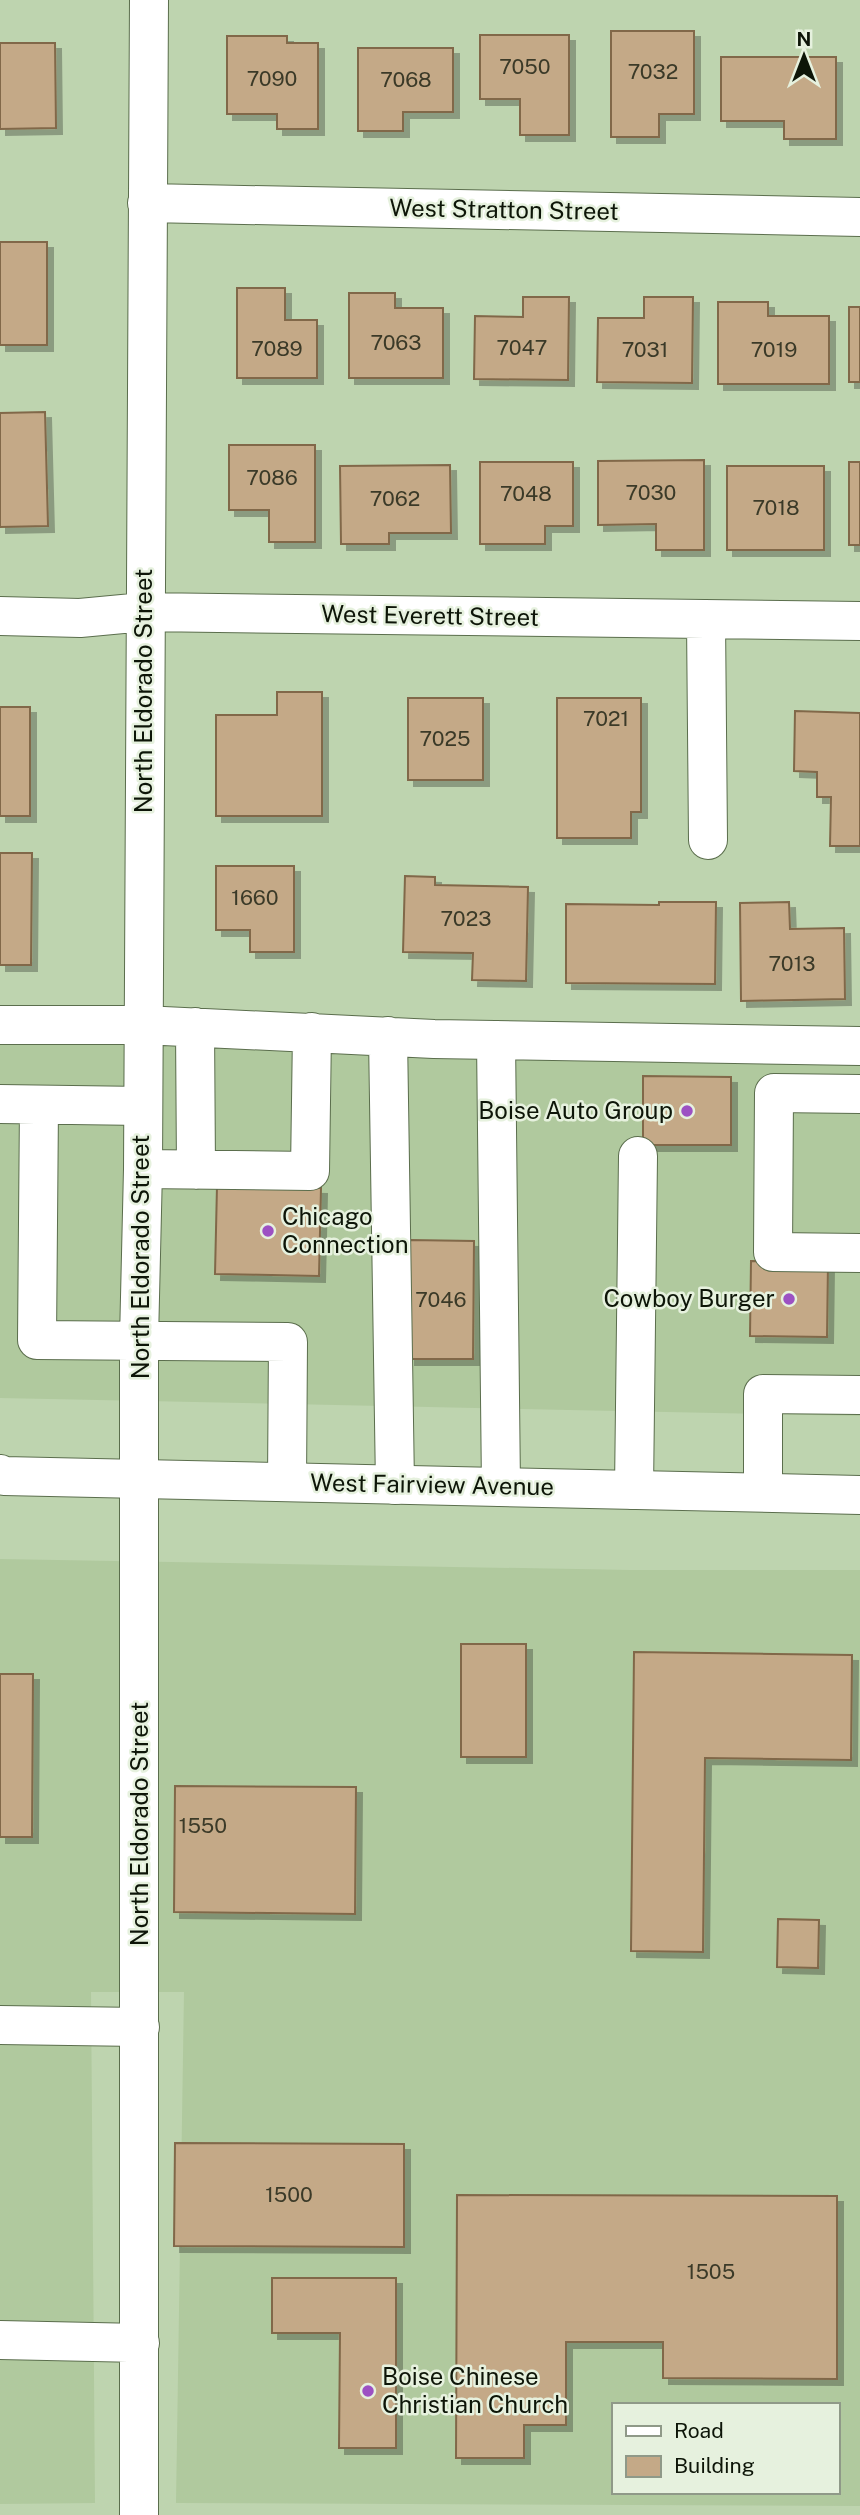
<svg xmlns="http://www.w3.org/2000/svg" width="860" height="2515" viewBox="0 0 860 2515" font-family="'Public Sans',sans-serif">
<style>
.built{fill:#b0c99e;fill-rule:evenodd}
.building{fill:#c4a987;stroke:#816849;stroke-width:2;filter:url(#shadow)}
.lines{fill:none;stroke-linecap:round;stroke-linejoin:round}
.minor-casing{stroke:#5b6e4d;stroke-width:40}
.major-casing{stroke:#5b6e4d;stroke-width:40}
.minor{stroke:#fff;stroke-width:38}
.major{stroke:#fff;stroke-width:38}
.poi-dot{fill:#9c51c3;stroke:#e6f1de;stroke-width:2.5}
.labels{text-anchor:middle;stroke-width:5;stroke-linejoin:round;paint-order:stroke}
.number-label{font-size:21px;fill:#3b3a28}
.street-label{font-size:24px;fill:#0d1508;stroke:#e6f1de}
.poi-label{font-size:24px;fill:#0d1508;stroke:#e6f1de;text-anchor:end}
</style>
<defs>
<filter id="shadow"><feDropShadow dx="6" dy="6" stdDeviation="0" flood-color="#0004"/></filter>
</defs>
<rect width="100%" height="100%" fill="#bed4af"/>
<!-- built -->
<path class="built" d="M0,1043L860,1053V1416L0,1398Z
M0,1559L630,1570H860V2506L176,2503L184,1992H91L95,2503L0,2504ZM613,2405H837V2492H613Z"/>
<!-- building -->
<path class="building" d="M611,31H694V114H659V137H611Z
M480,35H569V135H520V99H480Z
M227,36H287V43H318V129H277V114H227Z
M0,43H55L56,128L0,129Z
M358,48H453V112H403V131H358Z
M721,57H836V139H784V121H721Z
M0,242H47V345H0Z
M237,288H285V320H317V378H237Z
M349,293H395V308H443V378H349Z
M523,297H569L568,380L474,379L475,316L523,317Z
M644,297H693L692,383L597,382L598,318H644Z
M718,302H768V316H829V384H718Z
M849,307H860V382H849Z
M45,412L48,526L0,527V413Z
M229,445H315V542H269V510H229Z
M704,460V550H656V524L598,525V461Z
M480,462H573V526H545V544H480Z
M849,462H860V545H849Z
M450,465L451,533H389V544H341L340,466Z
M727,466H824V550H727Z
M277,692H322V816H216V715H277Z
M408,698H483V780H408Z
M557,698H641V812H631V838H557Z
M0,707H30V816H0Z
M795,711L860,713V846H830L831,797H817V772L794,771Z
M0,853H32L31,965H0Z
M216,866H294V952H250V930H216Z
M405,876L435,877V885L528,887L526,981L472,980L473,953L403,952Z
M659,902H716L715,984L566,983V904L659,905Z
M789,902L790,929L844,928L845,999L741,1001L740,903Z
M643,1076L731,1077V1145H643Z
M217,1186L321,1188L319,1276L215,1274Z
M410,1240L474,1241L473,1359H409Z
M751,1261L828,1262L827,1337L750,1336Z
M461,1644H526V1757H461Z
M634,1652L852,1655L851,1760L705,1758L703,1952L631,1951Z
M0,1674H33L32,1837H0Z
M175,1786L356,1787L355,1914L174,1912Z
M778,1919L819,1920L818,1968L777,1967Z
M175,2143L404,2144V2247L174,2246Z
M457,2195L837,2196V2379L663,2378V2342H566V2425H524V2458H456Z
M272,2278H396V2448H339L340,2333H272Z"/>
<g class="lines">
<!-- minor casing -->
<g class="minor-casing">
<path id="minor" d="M147,203L860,217
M0,616L80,618L144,612L860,621
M706,620L708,840
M0,1025H143L434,1039L860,1046
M195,1027L196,1170
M388,1036L395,1485
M496,1040L501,1487
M860,1094L774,1093L773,1252L860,1253
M0,1104L143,1106
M39,1105L37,1340L288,1342L287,1482
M143,1169L310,1171L312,1032
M634,1490L638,1156
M763,1492V1394L860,1395
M0,2025L140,2027
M0,2340L140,2343
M139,2515V1340L143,1169L149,0"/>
</g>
<!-- major casing -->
<g class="major-casing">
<path id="major" d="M0,1474L4,1476L860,1495"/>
</g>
<!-- minor -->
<use href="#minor" class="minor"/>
<!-- major -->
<use href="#major" class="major"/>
</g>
<!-- markers -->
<g class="poi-dot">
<circle cx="687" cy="1111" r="7"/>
<circle cx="268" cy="1231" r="7"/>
<circle cx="789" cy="1299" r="7"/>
<circle cx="368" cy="2391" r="7"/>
</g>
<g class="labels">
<!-- number labels -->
<g class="number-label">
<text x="525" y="74">7050</text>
<text x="653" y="79">7032</text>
<text x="272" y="86">7090</text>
<text x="406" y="87">7068</text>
<text x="396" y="350">7063</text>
<text x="522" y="355">7047</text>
<text x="277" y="356">7089</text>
<text x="645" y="357">7031</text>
<text x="774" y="357">7019</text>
<text x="272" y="485">7086</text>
<text x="651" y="500">7030</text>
<text x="526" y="501">7048</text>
<text x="395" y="506">7062</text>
<text x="776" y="515">7018</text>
<text x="606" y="726">7021</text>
<text x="445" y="746">7025</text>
<text x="255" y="905">1660</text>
<text x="466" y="926">7023</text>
<text x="792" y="971">7013</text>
<text x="441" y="1307">7046</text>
<text x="203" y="1833">1550</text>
<text x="289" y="2202">1500</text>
<text x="711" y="2279">1505</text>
</g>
<!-- street labels -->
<g class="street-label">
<text transform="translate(504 210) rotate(1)" y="8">West Stratton Street</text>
<text transform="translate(430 616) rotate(1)" y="8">West Everett Street</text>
<text transform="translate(144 691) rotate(-90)" y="8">North Eldorado Street</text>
<text transform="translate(141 1257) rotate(-90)" y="8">North Eldorado Street</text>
<text transform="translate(432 1485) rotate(1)" y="8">West Fairview Avenue</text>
<text transform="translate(140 1824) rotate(-90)" y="8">North Eldorado Street</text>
</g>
<!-- poi labels -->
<g class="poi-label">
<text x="673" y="1119">Boise Auto Group</text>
<text x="282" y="1225" text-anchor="start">Chicago<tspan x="282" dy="28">Connection</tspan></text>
<text x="775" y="1307">Cowboy Burger</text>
<text x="382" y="2385" text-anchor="start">Boise Chinese<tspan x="382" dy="28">Christian Church</tspan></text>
</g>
</g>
<!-- legend -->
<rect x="612" y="2403" width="228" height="91" fill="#e6f1de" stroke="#8f9988" stroke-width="2"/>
<rect x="626" y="2426" width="35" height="10" fill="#ffffff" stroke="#8f9988" stroke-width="2"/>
<text x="674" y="2438" font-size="21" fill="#0d1508">Road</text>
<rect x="626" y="2456" width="35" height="21" fill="#c4a987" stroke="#8f9988" stroke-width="2"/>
<text x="674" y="2473" font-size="21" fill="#0d1508">Building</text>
<!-- north arrow -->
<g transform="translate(804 56)" stroke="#e6f1de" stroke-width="5" paint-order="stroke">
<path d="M0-5L12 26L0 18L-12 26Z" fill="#0d1508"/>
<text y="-10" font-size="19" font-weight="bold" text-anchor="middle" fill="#0d1508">N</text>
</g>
</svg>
